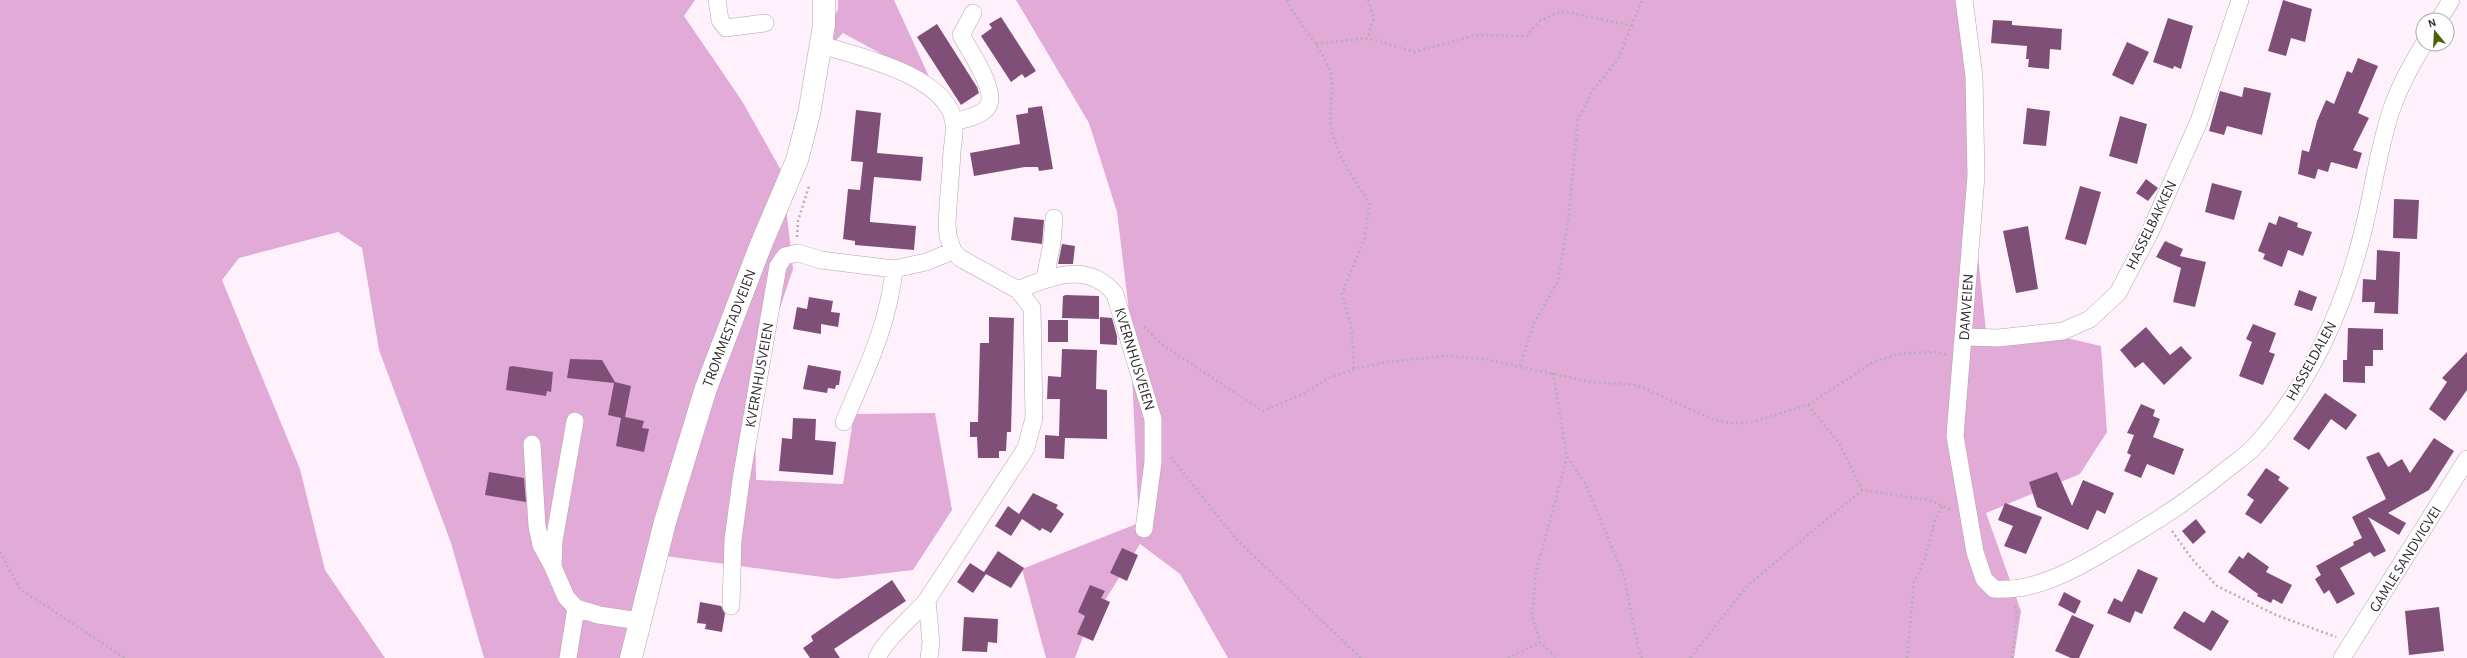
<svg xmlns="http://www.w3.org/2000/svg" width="2467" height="658" viewBox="0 0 2467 658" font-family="'Alegreya Sans',sans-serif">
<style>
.forest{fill:#e1aad7}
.building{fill:#804f77}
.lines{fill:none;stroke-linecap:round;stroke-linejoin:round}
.minor-casing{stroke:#b6a3b2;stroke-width:18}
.major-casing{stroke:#b6a3b2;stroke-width:23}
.path{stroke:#b8adb6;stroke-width:2.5;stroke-dasharray:2 3;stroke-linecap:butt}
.minor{stroke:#fff;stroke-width:17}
.major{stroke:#fff;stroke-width:22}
.labels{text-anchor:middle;stroke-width:4;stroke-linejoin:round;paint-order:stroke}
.street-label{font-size:15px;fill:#332c32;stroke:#fff}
</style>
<rect width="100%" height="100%" fill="#fef1fb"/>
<!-- forest -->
<path class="forest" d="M0,0H695L684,16L742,101L782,172L793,269L765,352L755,415L756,480L843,484L854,414L935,413L952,510L913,570L837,579L650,554L626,658H484L451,543L379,350L362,248L338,232L239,258L222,280L300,469L325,570L385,658H0Z
M838,0H894L931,81L843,33L807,72L838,9Z
M1016,0H1966L1975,228L1986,331L2062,337L2101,346L2107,432L2080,474L1986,513L2021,611L2014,658H1228L1180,574L1140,544L1084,634L1075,658H1046L1022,569L1139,523L1129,311L1117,212L1089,123Z"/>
<!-- building -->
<path class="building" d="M2283,0L2312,9L2305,42L2291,38L2286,56L2268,51Z
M1001,17L1036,71L1025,78L1022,74L1011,82L981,36L992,28L989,24Z
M2168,18L2193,26L2181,69L2174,66L2173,69L2153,62Z
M1993,20L2012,21V25L2062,29L2061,50L2050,49L2049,69L2028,67L2029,59H2026L2027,46L1991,43Z
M937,24L977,87L979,93L961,105L917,37Z
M2127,42L2149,52L2133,85L2112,75Z
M2358,58L2378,66L2358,113L2369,118L2353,150L2362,153L2357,169L2331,162L2328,172L2318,169L2315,179L2298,174L2302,150L2309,152L2317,121L2326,100L2334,104L2347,71L2352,73Z
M2244,87L2271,93L2262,135L2227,126L2224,135L2209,131L2220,91L2242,97Z
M1042,106L1053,169L1039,171L1038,167H1025L974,176L970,153L1020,144L1016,115L1028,113V108Z
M2027,108L2050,111L2046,146L2023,144Z
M856,110L881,113L877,153L923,157L921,181L874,177L870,219V222L916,226L914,250L855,245V241L843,239L848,189L860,190L863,162L851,161Z
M2120,116L2147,124L2137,164L2109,156Z
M2146,179L2158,188L2148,201L2136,193Z
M2212,183L2242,191L2234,220L2205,212Z
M2080,186L2101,192L2086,245L2065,239Z
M2394,199L2419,200L2417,239L2393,238Z
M2279,216L2298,223L2297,227L2312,232L2303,256L2288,250L2282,267L2263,259L2265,254L2258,251L2269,222L2276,225Z
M1014,217L1044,220L1042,244L1011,240Z
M2028,226L2038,289L2016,293L2003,231Z
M2165,241L2183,249L2180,256L2206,262L2195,307L2173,302L2181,268L2156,257Z
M1062,244L1075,246L1073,264H1058Z
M2377,250L2400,252L2398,314L2374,313L2375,302H2362L2363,279L2376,280Z
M2299,290L2317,297L2312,311L2294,305Z
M1066,295L1099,296V319L1062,318L1063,296Z
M809,297L833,301L831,312L840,313L838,327L821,324V334L793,329L797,307L807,309Z
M989,317L1014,318L1011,432H1007L1006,451H999V458H978L977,437H970V422H978L980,343H989Z
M1100,317L1112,318L1117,336V345L1100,344Z
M1048,320H1068V342H1048Z
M2253,324L2276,333L2269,352L2275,354L2263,385L2239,376L2252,342L2246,339Z
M2146,327L2170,355L2181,346L2192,358L2164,385L2143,362L2135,368L2120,350Z
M2348,328L2383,329V350H2373V366H2365V383L2343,382V360H2347Z
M1062,349L1097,350L1096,389L1107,390V439L1065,438L1064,459L1045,458V435L1059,436L1060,399H1047L1048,376L1061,377Z
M2467,352V390L2445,421L2429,409L2447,382L2442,378Z
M570,359L602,360L615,382L631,386L625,417L644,421L642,428L649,429L644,452L616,446L621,418L608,415L614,383L567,378Z
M808,365L841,371L839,385H836L835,389L828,388L827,393L803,389Z
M512,366L553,372L551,392L547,391L546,396L506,390L509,367Z
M2325,393L2357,415L2346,430L2331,419L2309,450L2293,439Z
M2141,404L2155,410L2153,416L2160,419L2153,437L2184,449L2174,475L2147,464L2141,478L2124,471L2131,455L2127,453L2134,435L2127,433Z
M793,418L816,419L815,440L836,442L833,475L779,471L782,438L792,439Z
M2434,438L2454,451L2429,490L2388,513L2406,523L2399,535L2368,517L2386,551L2374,557L2370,552L2340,568L2355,594L2337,604L2329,590L2324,594L2315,579L2321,575L2316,566L2354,545L2353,542L2362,538L2352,517L2386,499L2366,457L2379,452L2388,467L2402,459L2410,473Z
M2266,468L2280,477L2278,480L2289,488L2261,524L2245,514L2254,500L2247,495Z
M489,472L524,478L526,502L485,495Z
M2057,472L2072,506L2083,480L2114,493L2105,514L2097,510L2088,530L2037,507L2029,482Z
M1033,493L1058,505L1056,508L1064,514L1051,533L1042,528L1040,531L1022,519L1011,536L995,526L1008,506L1019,514Z
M2005,503L2042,517L2026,554L2004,546L2013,526L1998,520Z
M2196,519L2206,532L2193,544L2182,531Z
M1122,548L1138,555L1127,581L1110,573Z
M998,551L1024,568L1011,588L986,574L973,593L957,582L970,563L984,572Z
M2248,552L2269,567L2266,572L2292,585L2282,604L2273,599L2271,603L2257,596L2258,594L2228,572L2239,556L2243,559Z
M2138,569L2158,578L2142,614L2135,611L2130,623L2107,613L2114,598L2122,602Z
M892,580L906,601L834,649L840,658H810L803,648L813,641L811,636Z
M1090,585L1105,591L1101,598L1110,602L1093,641L1077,634L1085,616L1078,612Z
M2064,592L2081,601L2075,614L2058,605Z
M700,602L721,606L725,614L722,632L705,629L706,624L697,623Z
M2439,607L2444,651L2409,655L2405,611Z
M2212,610L2229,621L2211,651L2173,628L2184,611L2204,623Z
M2072,615L2094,625L2079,658H2071L2055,651Z
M964,617L998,619L997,643L988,642L987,652L962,651Z"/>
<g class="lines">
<!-- minor casing -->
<g class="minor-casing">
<path id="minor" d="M717,0L720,20L726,28L765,23
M1964,0L1974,76L1976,176L1955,436L1975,552L1984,579L1994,589C2042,593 2091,560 2131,536C2165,516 2196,495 2226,470C2236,462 2247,455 2255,446C2309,386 2344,309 2363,231C2373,192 2378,150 2391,111C2399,87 2411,65 2424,44
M2439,20L2451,0
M821,45C858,56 948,76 954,123C955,132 953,142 952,151C951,175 948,199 947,224L948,236L953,251L960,258L1018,290L1032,308L1034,418L1026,448L927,600C910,620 888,636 877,658
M954,122C964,119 977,117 985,110C1002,96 969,50 961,35L973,13
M1045,278L1052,243L1054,218
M1018,290C1051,276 1089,261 1115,294L1153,419V462L1144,529
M1965,337L1998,338L2063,331L2090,319L2118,293L2150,232L2199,121L2240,0
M575,421L554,541L553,567L566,597L576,608L599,615L639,621
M844,422C865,372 889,324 894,269
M532,444L537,526L541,545L553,567
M927,600L931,643L929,658
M731,606L733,540L741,480L778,266L785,256L798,253L821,260L894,269L926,262L953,251
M568,658L576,608
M2342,658L2467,459"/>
</g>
<!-- major casing -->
<g class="major-casing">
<path id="major" d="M631,658L665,522L706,388L760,247L797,160L809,114L824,25V0"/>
</g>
<!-- path -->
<path class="path" d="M1287,0C1299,25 1320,45 1330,70C1335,84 1328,110 1331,125C1336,155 1354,179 1370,204L1364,239L1342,294L1352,330L1354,369
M1368,0L1374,17L1368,38
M1316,44L1368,38L1414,52L1476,35L1527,36L1539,21L1562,11L1633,26
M797,237L798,221L809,186
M1144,327L1164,346L1263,411L1303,394L1329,378L1354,369L1387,362L1447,356L1484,359L1591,382L1637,385L1712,419L1729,423H1748L1808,405L1875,361L1905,353L1936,352L1946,355
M1520,366L1534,323L1558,281L1568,221L1578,119L1593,90L1618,59L1642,0
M1553,373L1567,457L1536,572L1532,615L1540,642L1557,658
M1808,405L1839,443L1862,490L1929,500L1950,509
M1171,457L1236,539L1361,658
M1567,457L1585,483L1624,576L1638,648L1642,658
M2172,531L2192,559L2217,586L2276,615L2336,637
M0,552L20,589L125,658
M1508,658L1540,642
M1690,658L1748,585L1862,490
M1907,658L1914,582L1925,558L1936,517L1942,506
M2012,658L2017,615L2015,605"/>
<!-- minor -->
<use href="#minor" class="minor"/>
<!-- major -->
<use href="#major" class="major"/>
</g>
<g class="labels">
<!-- street labels -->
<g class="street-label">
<text transform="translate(2151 225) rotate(-64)" y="5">HASSELBAKKEN</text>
<text transform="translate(1966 307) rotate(-86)" y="5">DAMVEIEN</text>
<text transform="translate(729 328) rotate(-69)" y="5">TROMMESTADVEIEN</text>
<text transform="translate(1135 359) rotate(73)" y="5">KVERNHUSVEIEN</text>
<text transform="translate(2311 361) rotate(-61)" y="5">HASSELDALEN</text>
<text transform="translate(759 375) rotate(-80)" y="5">KVERNHUSVEIEN</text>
<text transform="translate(2405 559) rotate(-58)" y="5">GAMLE SANDVIGVEI</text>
</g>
</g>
<!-- north arrow -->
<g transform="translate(2435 32) rotate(342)"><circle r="19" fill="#ffffff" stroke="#adabad"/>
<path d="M0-3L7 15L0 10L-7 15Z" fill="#4c6009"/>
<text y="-6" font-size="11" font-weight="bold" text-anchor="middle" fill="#332c32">N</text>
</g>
</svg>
